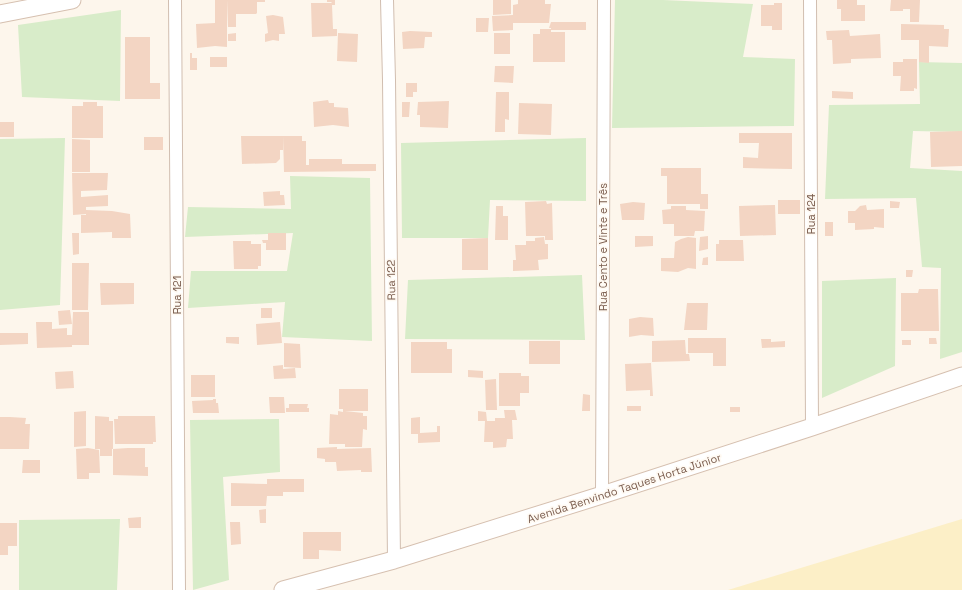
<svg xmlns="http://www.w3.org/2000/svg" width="962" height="590" viewBox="0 0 962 590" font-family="'Space Grotesk',sans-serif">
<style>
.green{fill:#d8ecc9}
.sand{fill:#fcefc7}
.building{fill:#f3d5c3}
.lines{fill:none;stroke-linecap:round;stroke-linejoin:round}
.street-casing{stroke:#d1beb0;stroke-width:14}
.secondary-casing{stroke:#d6c0b0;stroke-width:19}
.street{stroke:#fff;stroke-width:12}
.secondary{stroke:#fff;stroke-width:17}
.labels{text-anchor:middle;stroke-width:3.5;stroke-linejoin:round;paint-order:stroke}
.street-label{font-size:11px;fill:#7a5c4d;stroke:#fffaf3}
</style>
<rect width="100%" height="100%" fill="#fdf6ec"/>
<!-- green -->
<path class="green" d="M615,0H663L753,4L743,57L795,59L794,126L612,128Z
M121,10L120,101L22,97L18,25Z
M919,62L962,63V132L913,131L910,168L962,171V352L940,359L941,268L922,267L916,198L825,199L829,105L920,104Z
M65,138L60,305L0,310V139Z
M586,138V201L490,200L488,238H402L401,143Z
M290,176L370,178L372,341L282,337L285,302L188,308L191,271H287L293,233L185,237L188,207L291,209Z
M582,275L585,340L405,339L408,280Z
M896,278L895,366L822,398V281Z
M279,419L280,472L223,477L229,580L193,590L190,420Z
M120,519L117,590H19V520Z"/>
<!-- sand -->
<path class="sand" d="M962,519V590H728Z"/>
<!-- building -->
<path class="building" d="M215,0H227V47L215,46L197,48L196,24L215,23Z
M227,0H265V2H257V13L256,14H236V27H228Z
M327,0H335V5H332L333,29H337V36L312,37L311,3H331L332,2H327Z
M493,0H511V14L493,15Z
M518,0H545V4H551L549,23H513V30L493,31L492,16L513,15V5L518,4Z
M837,0H857V5H865V21H841V9H837Z
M891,0H920L919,22H910V9H903V11H890Z
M774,3H782V30H772V26H761V5H774Z
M273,15L283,17L285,34H279V41L273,40L265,42V34L268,33L266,16Z
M476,18H489L488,32H476Z
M551,22H586V30H551V32H565V62H533V34H540V29H551V28H549Z
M901,24L944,25V29H949L948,47L929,46V63L919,62V40H901Z
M849,30L850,36L880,34L881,58L851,59V63L833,64L832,40H827L826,31Z
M410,31L432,32V37H425L424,48L403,49L402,32Z
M236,33V41H228V34Z
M338,33L358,34L357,62L337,61Z
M494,33H510V54H494Z
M125,37H150V83H160V99H125Z
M190,53H192V58H197V70H190Z
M210,57H227V67H210Z
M903,59H917V89L914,88V91H900L901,76H893V62H903Z
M495,66H514L513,83L494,82Z
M406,83H417V92H413V97H406Z
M832,91L853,92V99L832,98Z
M496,92H509V120L505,119V132H495Z
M328,100L329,103H334V107L348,108L349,127L333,125L314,127L313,102Z
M449,101L448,128L420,127V115H417L418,102Z
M83,102H97V106H103V138H72V106H83Z
M402,102H410L409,117H402Z
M519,103L552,104L551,135L518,134Z
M0,122H14V137H0Z
M962,131V166L931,167L930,132Z
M739,133H792V169L743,168V157L758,158L759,143H739Z
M241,136H283V150H280V159L276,163L242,164Z
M283,136H302V141H306V165H309V159H342V164H319H376V171L284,172Z
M144,137H163V150H144Z
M72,139L90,140V172H72Z
M661,168H701V194H708V209H700V204H667V176H661Z
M72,173H108L107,190L81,191V197L108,195V206L86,207V210L112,211L130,214L131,238H112V232L81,233V215H86V214L73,215Z
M280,191V195H284L285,205L264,206L263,192Z
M778,200H800V214H778Z
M546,201L547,204L552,203L553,240H545V236H526L525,202Z
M890,201L900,202L899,208H890Z
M633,202L645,203L644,220H622L620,204Z
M775,205L776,235L740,236L739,206Z
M866,205L867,210L884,209V228L874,227V229L855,230V223H848V211H855L860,206Z
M496,206H503V216H508V240H495Z
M671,206H686V210L705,211L704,231H695L694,236H674V224H663L662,210L671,209Z
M825,222H833V236H825Z
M72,233H79V254L73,255Z
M268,233H286V250H266V243H263L262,240H268Z
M635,236H653V246L635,247Z
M708,236V249L699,251L700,237Z
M544,237L545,244H548V259L538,260L539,270L513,271V260H516L515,245H526V241H535V238Z
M688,237L696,238V269L688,268L678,272L661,271V258H674L675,242L681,239Z
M488,238V270H462V239Z
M719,240H743L744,261H716V244H719Z
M233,241H251V244H261V266H258V269H234Z
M708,257V265H702L703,258Z
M72,263H89L88,310H72Z
M906,270H913L912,277H906Z
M100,283H134V304L101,305Z
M919,289H938L939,331H901V293H918Z
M687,303H708L707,330H684Z
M261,308H272V318H261Z
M70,310L72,324L59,325L58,311Z
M73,312H89V345H72V347L37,348L36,322H52V329L67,328V335H72Z
M640,317L653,318L654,336L641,335L629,337V319Z
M280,322L282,343L257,345L256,324Z
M0,333H28V344L0,345Z
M226,337H239V344L226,343Z
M688,338H726V366H713V353H688Z
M929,338H936L937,344H929Z
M761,339H771V342L785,341V347L762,348Z
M685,340L686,354H689L690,361L652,362V341Z
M902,340H911V345H902Z
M529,341H560V364H529Z
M411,342H447V349H452V373H411Z
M284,343L300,344L301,368L284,367Z
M651,363L653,396H650V390L626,391L625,364Z
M283,365V369L295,368L296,378L274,379L273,366Z
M468,370L483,371V378L468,377Z
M73,371L74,388L56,389L55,372Z
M499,373H521V376H529V393H520V406H499Z
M191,375H215V397H191Z
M496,379L497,410H486L485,380Z
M339,389H368V411H345L363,413V416H367V430L363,429L362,447H345V444H329L330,414L338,415V411L343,412V409H339Z
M583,394L590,395V411H582Z
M269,397H284L285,413H270Z
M213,399H216V403H218L219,413H193L192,401L213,400Z
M289,404H308L307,408H309V412H286V408H289Z
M627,406H641V411H627Z
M730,407H740V412H730Z
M504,410H515L517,420H512L513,439H507L506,447L493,448V442H484L485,421H478V411L486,412L487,421H495V418H505Z
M86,411V446L74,447V412Z
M95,416L109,417V421H113V449H112V456H100V449H95Z
M118,416H155L156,442H153V444H115L114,419H118Z
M0,417H10L26,418L25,424H30L29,449H0Z
M420,417V433L437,432V426H440V442L418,443V434H411V418Z
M337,447V449L371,448L372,472H361V470L337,471L336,462H325V459L317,458V448Z
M88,448L99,450L100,473H89V479H77L76,449Z
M128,448H145V467H148V476L113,475V449Z
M23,460H40V473H22Z
M267,479H304V492H283V496H267L266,506H231V483L267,484Z
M266,509V523H260L259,510Z
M141,517V528H129L128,518Z
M230,522H240L241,544L231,545Z
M0,523H17V546H8V555H0Z
M303,532H341V551L319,550V559H303Z"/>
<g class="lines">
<!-- street casing -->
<g class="street-casing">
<path id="street" d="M175,0L179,590
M387,0L389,80L394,560
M810,0L812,427
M602,495L604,0"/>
</g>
<!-- secondary casing -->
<g class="secondary-casing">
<path id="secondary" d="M0,14L72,0
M283,590L394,560L602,495L812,427L962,376"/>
</g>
<!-- street -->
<use href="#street" class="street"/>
<!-- secondary -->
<use href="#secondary" class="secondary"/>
</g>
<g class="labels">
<!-- street labels -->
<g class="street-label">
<text transform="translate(811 214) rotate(-90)" y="4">Rua 124</text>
<text transform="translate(603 247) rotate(-90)" y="4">Rua Cento e Vinte e Três</text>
<text transform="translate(391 280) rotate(-91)" y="4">Rua 122</text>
<text transform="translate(177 295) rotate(-90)" y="4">Rua 121</text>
<text transform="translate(624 488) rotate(-18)" y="4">Avenida Benvindo Taques Horta Júnior</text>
</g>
</g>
</svg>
